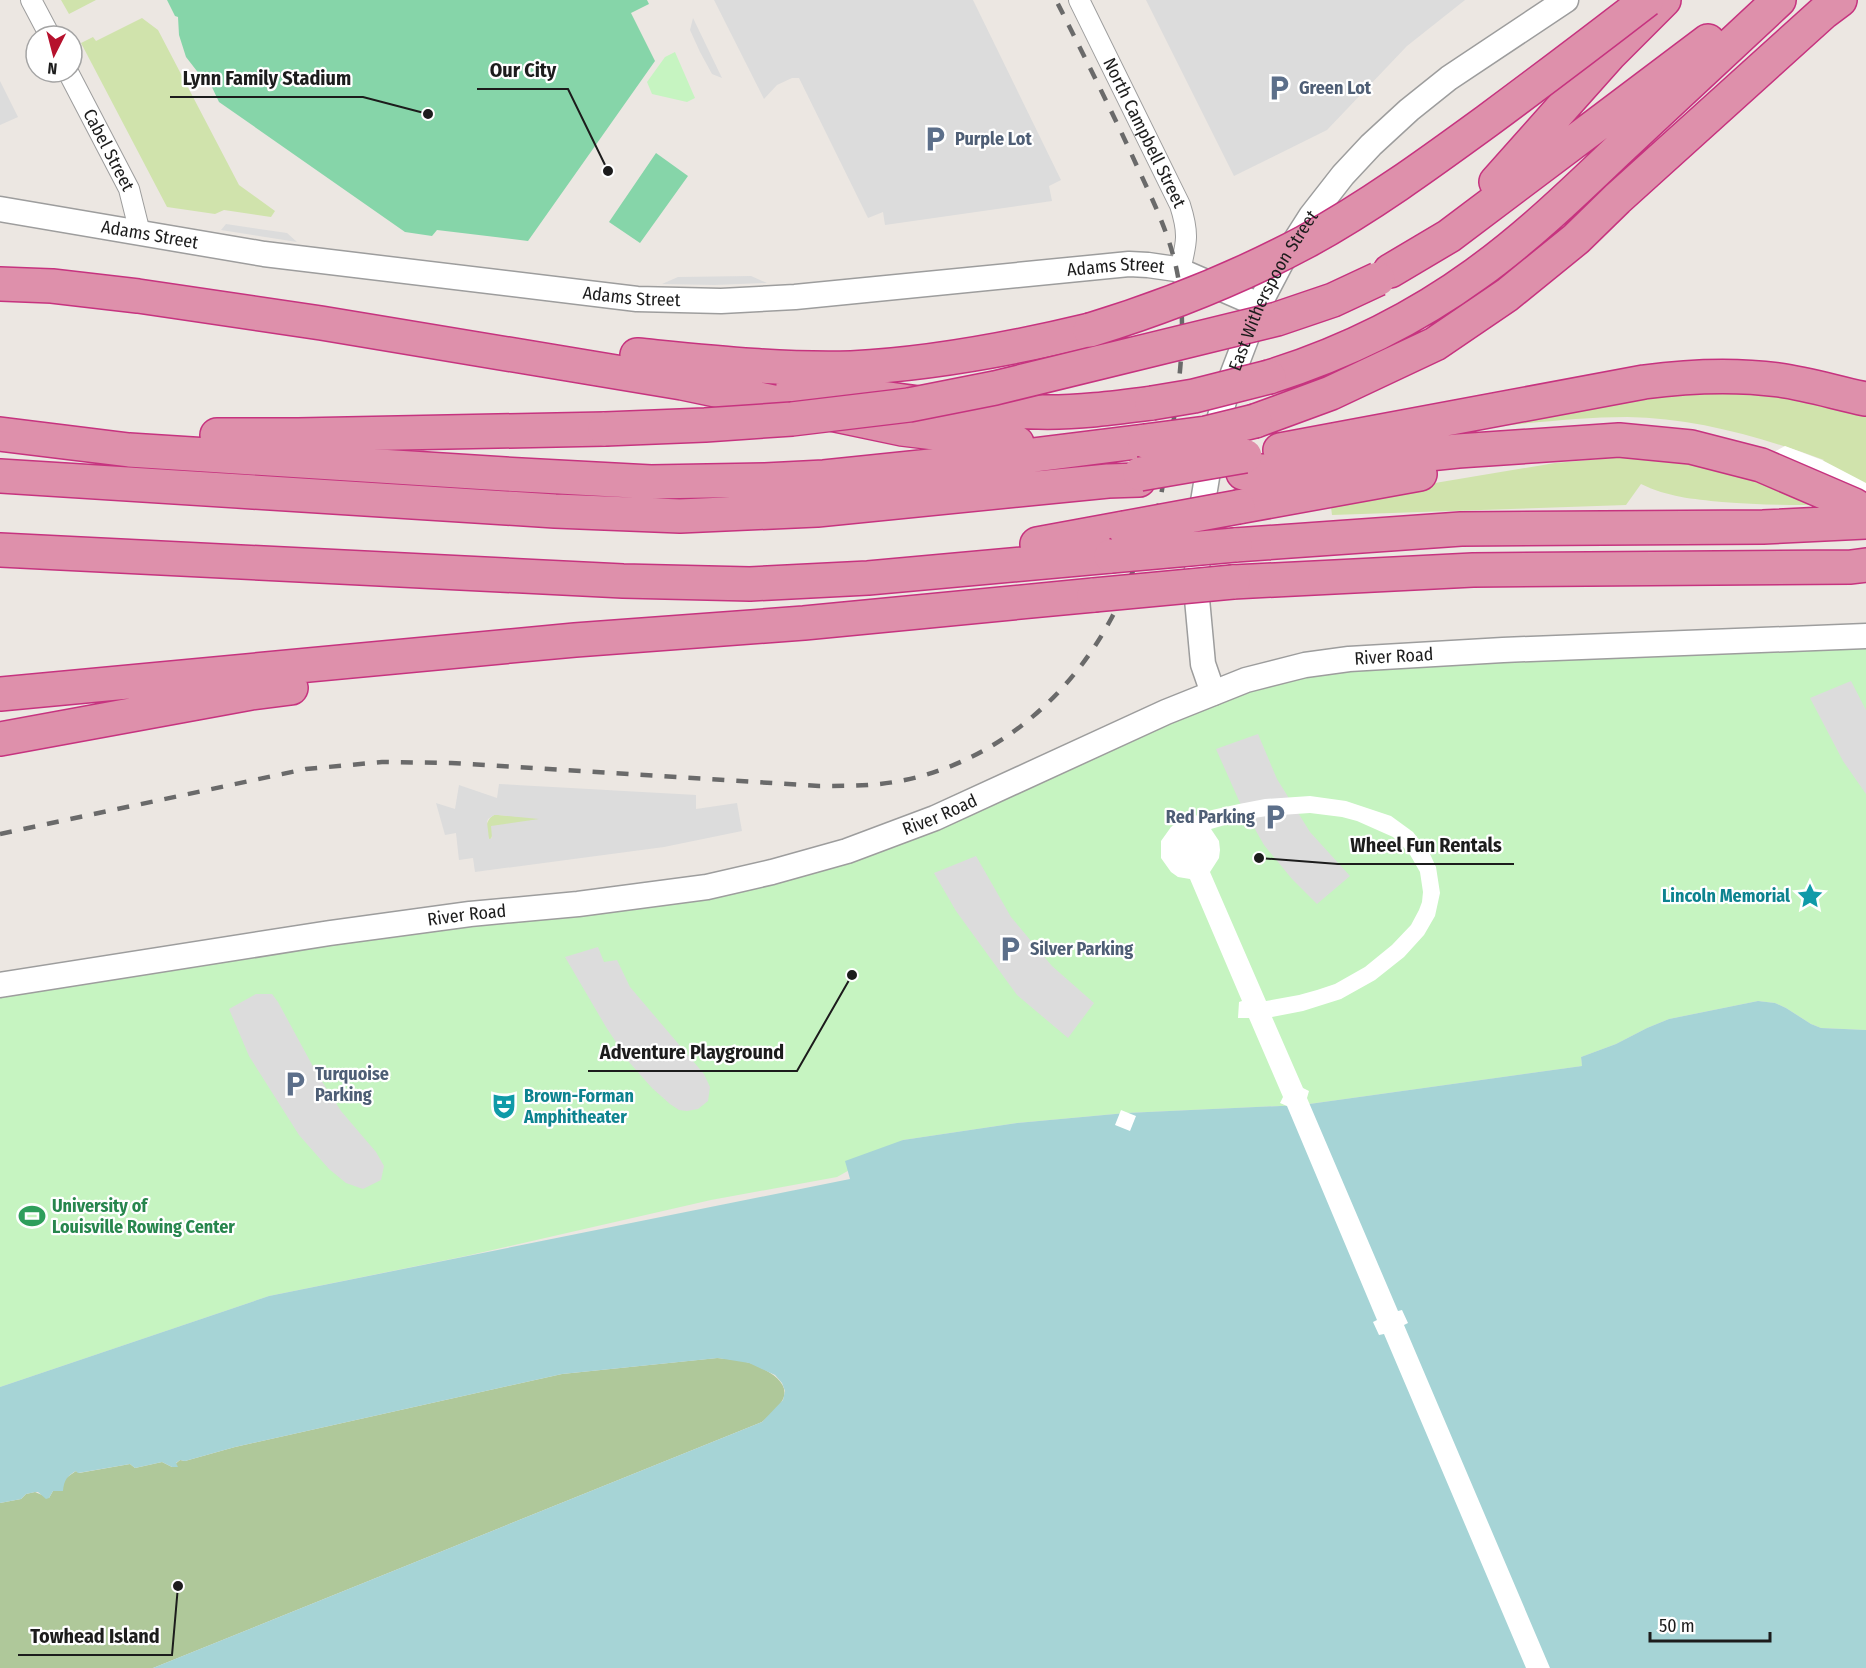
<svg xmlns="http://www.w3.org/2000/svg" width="1866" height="1668" viewBox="0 0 1866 1668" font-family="'Fira Sans Condensed',sans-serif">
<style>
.grass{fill:#d0e3ac}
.forest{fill:#afc89a}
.park{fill:#c6f4c1}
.pitch{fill:#86d5a9}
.parking{fill:#dcdcdc;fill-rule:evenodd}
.water{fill:#a6d4d6}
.pier{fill:#fff;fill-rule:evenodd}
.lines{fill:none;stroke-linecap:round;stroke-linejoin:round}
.minor-casing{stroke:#9d9d9d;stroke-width:22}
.tertiary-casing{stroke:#9d9d9d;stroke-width:27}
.motorway-casing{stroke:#c6337f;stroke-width:36}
.minor{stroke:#fff;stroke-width:20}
.tertiary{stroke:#fff;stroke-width:24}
.motorway{stroke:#de90ab;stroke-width:33}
.rail{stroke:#6a6a6a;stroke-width:4.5;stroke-dasharray:12 12;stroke-linecap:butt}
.motorway-bridge-casing{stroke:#c6337f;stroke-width:36;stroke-linecap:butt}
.motorway-bridge{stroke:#de90ab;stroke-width:33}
.labels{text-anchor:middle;stroke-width:4.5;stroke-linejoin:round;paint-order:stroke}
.service-label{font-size:18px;font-weight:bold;fill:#4e5e75;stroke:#fff;text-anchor:start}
.street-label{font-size:18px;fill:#1c1c1c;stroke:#fff}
.culture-label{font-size:18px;font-weight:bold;fill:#0d838f;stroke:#fff;text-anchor:end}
.leisure-label{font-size:18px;font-weight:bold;fill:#27864d;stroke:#fff;text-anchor:start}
.leader{fill:none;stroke:#1c1c1c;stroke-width:2}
.callout-dot{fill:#1c1c1c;stroke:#fff;stroke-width:2}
.callout-label{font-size:20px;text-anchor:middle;font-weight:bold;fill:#1c1c1c;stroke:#fff;stroke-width:4.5;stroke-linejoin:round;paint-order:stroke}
</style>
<rect width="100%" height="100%" fill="#ece7e2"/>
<!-- grass -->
<path class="grass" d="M61,0H96L69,14Z
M142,18L158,30L239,185L275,211L271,217L224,210L215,214L167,207L81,43L93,37L96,41Z
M1751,391L1866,413V504C1818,505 1770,506 1722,502C1692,499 1668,497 1641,484L1626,505L1332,515L1331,507L1417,486L1555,463L1612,458H1643L1685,463L1736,473L1780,491L1824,460C1761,437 1695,418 1627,417C1577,417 1526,424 1476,428L1624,397Z
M494,815H498L543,818L492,836L491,839H489C485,831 485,820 494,815Z"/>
<!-- forest -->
<path class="forest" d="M717,1358C728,1359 740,1360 750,1363C765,1369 793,1382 782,1401C777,1409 769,1416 762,1422L153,1668H0V1503L21,1499L26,1494L35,1492L49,1498L53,1491L60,1490L66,1478L76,1471L79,1473L130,1464L135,1468L162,1462L172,1467L180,1460L185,1461L235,1447L562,1374Z"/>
<!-- park -->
<path class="park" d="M675,52L695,98L687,102L652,94L647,82L665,57Z
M1866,636V1030L1821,1028L1811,1024L1786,1008L1775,1003L1758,1001L1669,1019L1647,1028L1616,1044L1581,1057L1582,1066L1302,1105L1126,1113L1017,1123L903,1140L837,1177L711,1200L466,1256L269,1296L0,1387V981L772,872L1213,693L1349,659Z"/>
<!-- pitch -->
<path class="pitch" d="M167,0H647L649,4L631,13L655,61L528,241L437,230L432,236L405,232L219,102L210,83L200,75L186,57L179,35L178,17L175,16Z
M656,153L688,176L640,243L609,222Z"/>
<!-- parking -->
<path class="parking" d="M714,0H973L1061,180L1049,186L1052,201L885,225L883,212L868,218L799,78H792L777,85L764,99Z
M1146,0H1465L1407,46L1327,130L1234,176Z
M693,18L722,78L712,74L700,52L690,30Z
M0,81L18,117L0,125Z
M226,224L287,233L297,242L221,230Z
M751,276L767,283L715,285L662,284L678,277Z
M1851,681L1866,710V794L1843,761L1810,698Z
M1258,734L1277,779L1310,832L1350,876L1317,904L1292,879L1264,845L1240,803L1216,749Z
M499,784L696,795V809L737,803L742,831L664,847L475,872L473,858L459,860L456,833L445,835L436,803L455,809L459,785L497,798ZM494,815H498L539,819L491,826L492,838L489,839L487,822L488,819Z
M976,856L1011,917L1052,966L1094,1003L1068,1038L1017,995L956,911L934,873Z
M598,947L604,962L617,960L630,987L704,1074L710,1087L708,1101L698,1109L687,1111L679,1110L670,1104L652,1088L629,1062L606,1027L565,957Z
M256,994H272L278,1002L316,1072L341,1111L376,1152L384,1166L381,1180L363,1189L346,1183L329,1169L299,1135L249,1056L229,1009Z"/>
<!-- water -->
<path class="water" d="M1758,1001L1775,1003L1786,1008L1811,1024L1821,1028L1866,1030V1668H153L762,1422L783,1400L785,1391L782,1383L775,1375L749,1363L718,1358L562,1374L235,1447L185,1461L180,1460L176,1463L178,1467H172L162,1462L135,1468L130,1464L78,1473L76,1471C67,1476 64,1480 63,1491H53L49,1498L46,1499L38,1492H35L26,1494L21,1499L0,1503V1387L269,1296L850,1179L845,1161L903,1140L1017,1123L1126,1113L1302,1105L1582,1066L1581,1057L1616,1044L1647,1028L1669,1019Z"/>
<!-- pier -->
<path class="pier" d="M1785,446L1822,460L1866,483V528L1737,472Z
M1310,796L1346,801L1391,816L1413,832L1430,854L1436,867L1440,893L1435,916L1424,935L1404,957L1375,980L1341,999L1303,1011L1272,1017L1303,1088L1309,1091L1307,1098L1398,1311L1402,1310L1408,1323L1404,1325L1550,1668H1526L1384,1334L1379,1335L1373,1322L1377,1320L1287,1106L1280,1103L1283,1097L1249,1018H1238L1239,1002L1242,1001L1190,879L1178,877L1171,872L1161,858V841L1171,827L1178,822L1212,810L1239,804L1265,799ZM1310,813L1342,817L1357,821L1393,837L1409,853L1420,872L1423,892L1422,902L1419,910L1411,925L1392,945L1365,967L1335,984L1317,990L1299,995L1266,1001L1210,872L1219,858L1220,850L1219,841L1211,829L1242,820L1267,816Z
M1121,1110L1136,1116L1130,1131L1115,1125Z"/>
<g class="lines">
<!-- minor casing -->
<g class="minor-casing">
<g id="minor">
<path d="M31,0L50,36"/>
<path id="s1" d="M1079,0L1180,205C1189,233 1187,242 1180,270"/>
<path id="s2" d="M68,72L129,189L140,233"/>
</g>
</g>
<!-- tertiary casing -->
<g class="tertiary-casing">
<g id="tertiary">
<path id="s3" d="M0,209L264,254L637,299L721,301L795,297L1129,264L1148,265L1176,269L1259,305"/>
<path id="s4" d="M1213,693L1203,664L1196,588L1200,520L1212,447L1228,386L1259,305L1281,263L1311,216L1343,175L1371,145L1409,110L1449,78L1566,0"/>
<path id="s5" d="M0,985L330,933L470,914L578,904L707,887L772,872L847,851L935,818L1166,712L1246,680L1305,665L1349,659L1503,650L1866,636"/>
</g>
</g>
<!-- motorway casing -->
<g class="motorway-casing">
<path id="motorway" d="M1496,182L1610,54L1664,0
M1390,271L1449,236L1708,41
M0,284L52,286L138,296L321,323L682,383L902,429L1017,443
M637,355C708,362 779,370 851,368C932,364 1011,349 1090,330
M1269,377C1342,354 1414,319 1476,274C1526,238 1571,195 1616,152C1670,101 1725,51 1779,0
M793,385C874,397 956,411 1038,412C1076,413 1114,408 1152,403
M1255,421L1331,393L1435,344L1507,295L1576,239L1617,199L1824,12L1840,0
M0,434L129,450L505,474L651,482L765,480L824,477L1026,456L1145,441
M217,435H298L605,429
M1280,450L1644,382C1689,376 1734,374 1779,380C1808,384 1837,393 1866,399
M1243,473L1458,451L1619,440L1691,447L1761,465L1854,505L1866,512
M0,476L555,511L680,516L817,510L1108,481L1139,480
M1238,507L1420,474
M1037,544L1124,528
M1235,545L1461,529L1763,527L1866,522
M0,550L623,581L750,584L868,578L1111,556
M1233,582L1473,570L1851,567L1866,565
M0,694L575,640L804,623L1094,595
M0,739L251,693L291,688"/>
</g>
<!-- minor -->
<use href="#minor" class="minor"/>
<!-- tertiary -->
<use href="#tertiary" class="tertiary"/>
<!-- motorway -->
<use href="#motorway" class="motorway"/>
<!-- rail -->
<path class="rail" d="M0,834L306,769L382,762L451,763L819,786C848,786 877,786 905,780C995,761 1068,699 1111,619C1129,585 1142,547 1157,511L1161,496C1172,426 1189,355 1179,283C1173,241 1154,203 1136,164C1111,109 1083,54 1056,0"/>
<!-- motorway-bridge casing -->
<g class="motorway-bridge-casing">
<path id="motorway-bridge" d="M1090,330C1165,307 1236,279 1305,242C1369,207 1428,164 1487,121C1541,81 1594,41 1647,0
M1152,403L1194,396L1269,377
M605,429L705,425L792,419L909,405L995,388L1277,319L1333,300L1378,279
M1145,441L1206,433L1255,421
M1140,474L1245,456
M1124,528L1238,507
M1111,556L1235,545
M1094,595L1233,582"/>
</g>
<!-- motorway-bridge -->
<use href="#motorway-bridge" class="motorway-bridge"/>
</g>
<!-- icons -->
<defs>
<g id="parking-bare" transform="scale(2.07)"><path d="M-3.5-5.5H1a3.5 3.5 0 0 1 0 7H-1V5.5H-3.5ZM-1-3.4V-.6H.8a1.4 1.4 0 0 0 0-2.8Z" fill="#5c6f8a" stroke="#fff" stroke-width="2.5" paint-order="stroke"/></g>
<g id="sight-bare" transform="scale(2.07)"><path d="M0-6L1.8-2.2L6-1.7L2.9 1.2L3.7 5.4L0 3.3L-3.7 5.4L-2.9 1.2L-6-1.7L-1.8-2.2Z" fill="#0f9aa8" stroke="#fff" stroke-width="2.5" paint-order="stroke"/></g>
<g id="theatre-bare" transform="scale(2.07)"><path d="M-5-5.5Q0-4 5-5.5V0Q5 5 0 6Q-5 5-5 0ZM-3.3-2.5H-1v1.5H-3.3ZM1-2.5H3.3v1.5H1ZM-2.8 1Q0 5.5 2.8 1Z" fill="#0f9aa8" stroke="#fff" stroke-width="2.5" paint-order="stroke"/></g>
<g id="stadium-bare" transform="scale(2.07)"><path d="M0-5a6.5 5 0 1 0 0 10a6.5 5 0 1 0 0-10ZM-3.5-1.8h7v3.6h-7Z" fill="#2e9e5b" stroke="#fff" stroke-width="2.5" paint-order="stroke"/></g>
</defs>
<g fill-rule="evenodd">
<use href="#parking-bare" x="1279" y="88"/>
<use href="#parking-bare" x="935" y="139"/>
<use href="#parking-bare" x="1275" y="817"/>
<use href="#sight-bare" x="1810" y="896"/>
<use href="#parking-bare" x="1010" y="949"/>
<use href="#parking-bare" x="295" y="1084"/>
<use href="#theatre-bare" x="504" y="1106"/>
<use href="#stadium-bare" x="32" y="1216"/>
</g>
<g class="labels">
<!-- service labels -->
<g class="service-label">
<text x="1299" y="94">Green Lot</text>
<text x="955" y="145">Purple Lot</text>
<text x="1255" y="823" text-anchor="end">Red Parking</text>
<text x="1030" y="955">Silver Parking</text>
<text x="315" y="1080">Turquoise<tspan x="315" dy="21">Parking</tspan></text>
</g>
<!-- street labels -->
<g class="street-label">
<text dy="6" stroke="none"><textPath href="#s1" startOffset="148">North Campbell Street</textPath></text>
<text dy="6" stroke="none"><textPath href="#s2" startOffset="88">Cabel Street</textPath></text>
<text dy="6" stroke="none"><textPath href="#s3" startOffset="152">Adams Street</textPath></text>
<text dy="6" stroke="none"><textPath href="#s3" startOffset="1124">Adams Street</textPath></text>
<text dy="6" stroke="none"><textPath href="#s4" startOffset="418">East Witherspoon Street</textPath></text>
<text dy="6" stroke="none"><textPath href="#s3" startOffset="638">Adams Street</textPath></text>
<text dy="6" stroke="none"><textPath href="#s5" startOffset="1443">River Road</textPath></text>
<text dy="6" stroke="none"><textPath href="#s5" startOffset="958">River Road</textPath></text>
<text dy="6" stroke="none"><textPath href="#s5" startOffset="472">River Road</textPath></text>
</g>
<!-- culture labels -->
<g class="culture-label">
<text x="1790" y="902">Lincoln Memorial</text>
<text x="524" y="1102" text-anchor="start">Brown-Forman<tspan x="524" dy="21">Amphitheater</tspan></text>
</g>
<!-- leisure labels -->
<g class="leisure-label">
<text x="52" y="1212">University of<tspan x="52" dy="21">Louisville Rowing Center</tspan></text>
</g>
</g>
<!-- callouts -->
<path class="leader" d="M608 171L568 89H477M428 114L363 97H170M1259 858L1338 864H1514M852 975L797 1071H588M178 1586L172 1655H18"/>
<g class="callout-dot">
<circle cx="608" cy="171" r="6"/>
<circle cx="428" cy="114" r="6"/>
<circle cx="1259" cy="858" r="6"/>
<circle cx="852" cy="975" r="6"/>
<circle cx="178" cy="1586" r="6"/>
</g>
<g class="callout-label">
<text x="523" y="77">Our City</text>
<text x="267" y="85">Lynn Family Stadium</text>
<text x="1426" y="852">Wheel Fun Rentals</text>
<text x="692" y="1059">Adventure Playground</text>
<text x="95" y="1643">Towhead Island</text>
</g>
<!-- north arrow -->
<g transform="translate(54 54) rotate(186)"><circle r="28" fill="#ffffff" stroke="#a4a4a4" stroke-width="1.5"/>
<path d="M0-4.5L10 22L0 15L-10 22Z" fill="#b6112d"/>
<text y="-9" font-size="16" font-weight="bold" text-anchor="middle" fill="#1c1c1c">N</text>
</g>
<!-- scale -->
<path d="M1650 1632v9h120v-9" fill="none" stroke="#1c1c1c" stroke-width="3"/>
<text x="1659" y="1632" font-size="18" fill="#1c1c1c" stroke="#ffffff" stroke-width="4.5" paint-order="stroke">50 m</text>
</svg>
